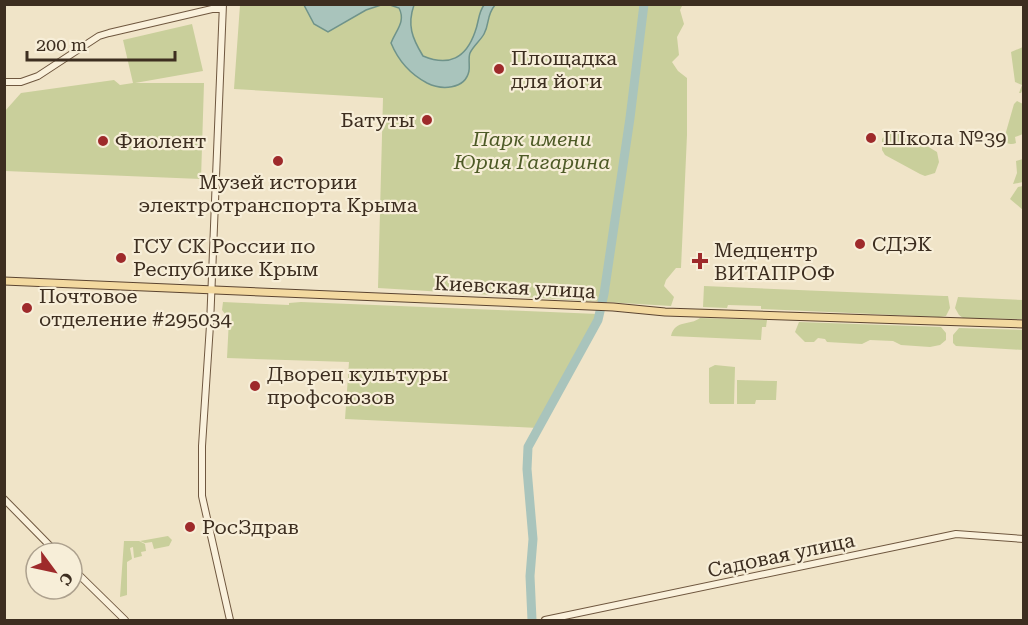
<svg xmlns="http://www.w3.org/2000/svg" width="1028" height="625" viewBox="0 0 1028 625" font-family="'Roboto Serif',serif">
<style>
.green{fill:#c9cf9b}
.water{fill:#a9c4bc;stroke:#6f938a;stroke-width:1.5}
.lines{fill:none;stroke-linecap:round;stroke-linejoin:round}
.river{stroke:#a9c4bc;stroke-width:9}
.secondary-casing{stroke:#6f573f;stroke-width:8}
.primary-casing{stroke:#5b4430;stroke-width:9}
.secondary{stroke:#faf1dc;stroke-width:6}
.primary{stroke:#f3d9a0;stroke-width:7}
.poi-dot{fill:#9e2a2b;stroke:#f7eed8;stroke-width:2}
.labels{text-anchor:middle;stroke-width:4.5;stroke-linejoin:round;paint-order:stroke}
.poi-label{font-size:20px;fill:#3d2e20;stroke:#f7eed8;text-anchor:start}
.park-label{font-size:20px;font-style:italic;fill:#4d5a26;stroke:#f7eed8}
.street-label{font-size:20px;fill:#3d2e20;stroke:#f7eed8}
</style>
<rect width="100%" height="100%" fill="#f0e4c8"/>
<!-- green -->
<path class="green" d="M240,5H685L682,6L680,10L684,24L677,37L679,55L672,62L678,71L687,78V135L681,268H676L666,280L664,286L674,297L671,306L378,288L383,98L234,89Z
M192,24L203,71L135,83H204L201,179L5,171V111L21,93L114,80L120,85L133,83L123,40Z
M1023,47V89L1021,93H1019L1022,85L1015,82L1011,52Z
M1017,101L1023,104V134L1015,137L1016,143C1012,145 1005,144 1004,139L1014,104Z
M896,130L902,131L937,152L939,162L935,173L925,176L920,174L885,155L882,150V139L889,131Z
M1023,159V182L1013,184L1017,173L1016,161Z
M1023,186H1024L1023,210L1010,199L1018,187Z
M704,286L944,296H948L950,308L946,316L939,317L761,309V306L728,305L727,308L703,307Z
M958,297L1023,300V319L963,318L959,315L955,308Z
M223,302L289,305V303L301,302L598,314L597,319L538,428L345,419L349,362L227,358L229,319L222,310Z
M700,318L767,320L766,327H762L761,340L671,336C675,319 690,326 700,318Z
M799,322L941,327L946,333V340L940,345L930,347L901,345L893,341L870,340L862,344L827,342L825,339L818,338L814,342H805L795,332Z
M959,328L1023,330V350L956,346L953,343V335Z
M715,365L735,367L734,404H710L709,402V368Z
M737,380L777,381L776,400H756L755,404H737Z
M168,536L172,540L169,546L154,549L152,542L145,543L140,541Z
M124,541H139L145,544L146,551L141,552L142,556L134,558L133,547L130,548L132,559L127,562V595L120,597Z"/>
<!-- water -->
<path class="water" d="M304,5V4L381,5L366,10L328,32L314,24Z
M390,5H414C407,25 412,38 423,56C449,67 466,58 475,32C479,22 478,13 484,5H495C486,16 490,23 484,34C480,41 473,46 470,53C468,58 470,65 469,71C465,90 441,90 427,83C410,74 398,60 391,43C396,30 406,22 399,8Z"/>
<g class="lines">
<!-- river -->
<path class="river" d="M532,620L530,576L533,539L527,469L528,447L598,320L604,294L630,118L644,4"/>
<!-- secondary casing -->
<g class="secondary-casing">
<path id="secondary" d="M223,4L210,325L202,446V496L230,620
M4,82H21L38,76L99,36L109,33L212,9H222
M4,499L57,553
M72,568L125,620
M545,620L956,534L1024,539"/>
</g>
<!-- primary casing -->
<g class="primary-casing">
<path id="primary" d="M4,281L613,307L665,312L1024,324"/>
</g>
<!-- secondary -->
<use href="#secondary" class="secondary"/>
<!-- primary -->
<use href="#primary" class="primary"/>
</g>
<!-- markers -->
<g class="poi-dot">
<circle cx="499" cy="69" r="6"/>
<circle cx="427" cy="120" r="6"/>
<circle cx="871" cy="138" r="6"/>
<circle cx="103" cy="141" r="6"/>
<circle cx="278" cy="161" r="6"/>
<circle cx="860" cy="244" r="6"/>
<circle cx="121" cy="258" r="6"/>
<path d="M697 252h6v6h6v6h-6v6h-6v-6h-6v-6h6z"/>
<circle cx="27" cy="308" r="6"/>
<circle cx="255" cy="386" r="6"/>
<circle cx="190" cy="527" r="6"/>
</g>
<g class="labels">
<!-- poi labels -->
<g class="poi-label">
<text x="511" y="65">Площадка<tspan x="511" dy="23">для йоги</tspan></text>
<text x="415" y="127" text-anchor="end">Батуты</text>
<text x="883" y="145">Школа №39</text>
<text x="115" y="148">Фиолент</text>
<text x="278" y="189" text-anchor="middle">Музей истории<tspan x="278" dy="23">электротранспорта Крыма</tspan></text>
<text x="872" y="251">СДЭК</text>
<text x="133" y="253">ГСУ СК России по<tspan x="133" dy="23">Республике Крым</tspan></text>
<text x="714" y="257">Медцентр<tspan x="714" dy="23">ВИТАПРОФ</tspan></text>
<text x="39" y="303">Почтовое<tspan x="39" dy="23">отделение #295034</tspan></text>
<text x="267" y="381">Дворец культуры<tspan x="267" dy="23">профсоюзов</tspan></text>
<text x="202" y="534">РосЗдрав</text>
</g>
<!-- park labels -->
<g class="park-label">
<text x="532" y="146">Парк имени<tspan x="532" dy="23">Юрия Гагарина</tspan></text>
</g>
<!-- street labels -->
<g class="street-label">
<text transform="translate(515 287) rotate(3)" y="7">Киевская улица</text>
<text transform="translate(781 555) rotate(-12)" y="7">Садовая улица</text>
</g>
</g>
<!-- border -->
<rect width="1028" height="625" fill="none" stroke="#3d2e20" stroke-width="12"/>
<!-- north arrow -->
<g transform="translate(54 571) rotate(123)"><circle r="28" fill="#f7eed8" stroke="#ada18e" stroke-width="1.5"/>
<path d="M0-4.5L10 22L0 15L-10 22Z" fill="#9e2a2b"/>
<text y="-9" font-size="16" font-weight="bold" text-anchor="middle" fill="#3d2e20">С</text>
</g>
<!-- scale -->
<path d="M27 51v9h148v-9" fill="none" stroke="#3d2e20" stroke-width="3"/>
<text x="36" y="51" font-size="18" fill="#3d2e20" stroke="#f7eed8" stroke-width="4.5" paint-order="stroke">200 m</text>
</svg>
